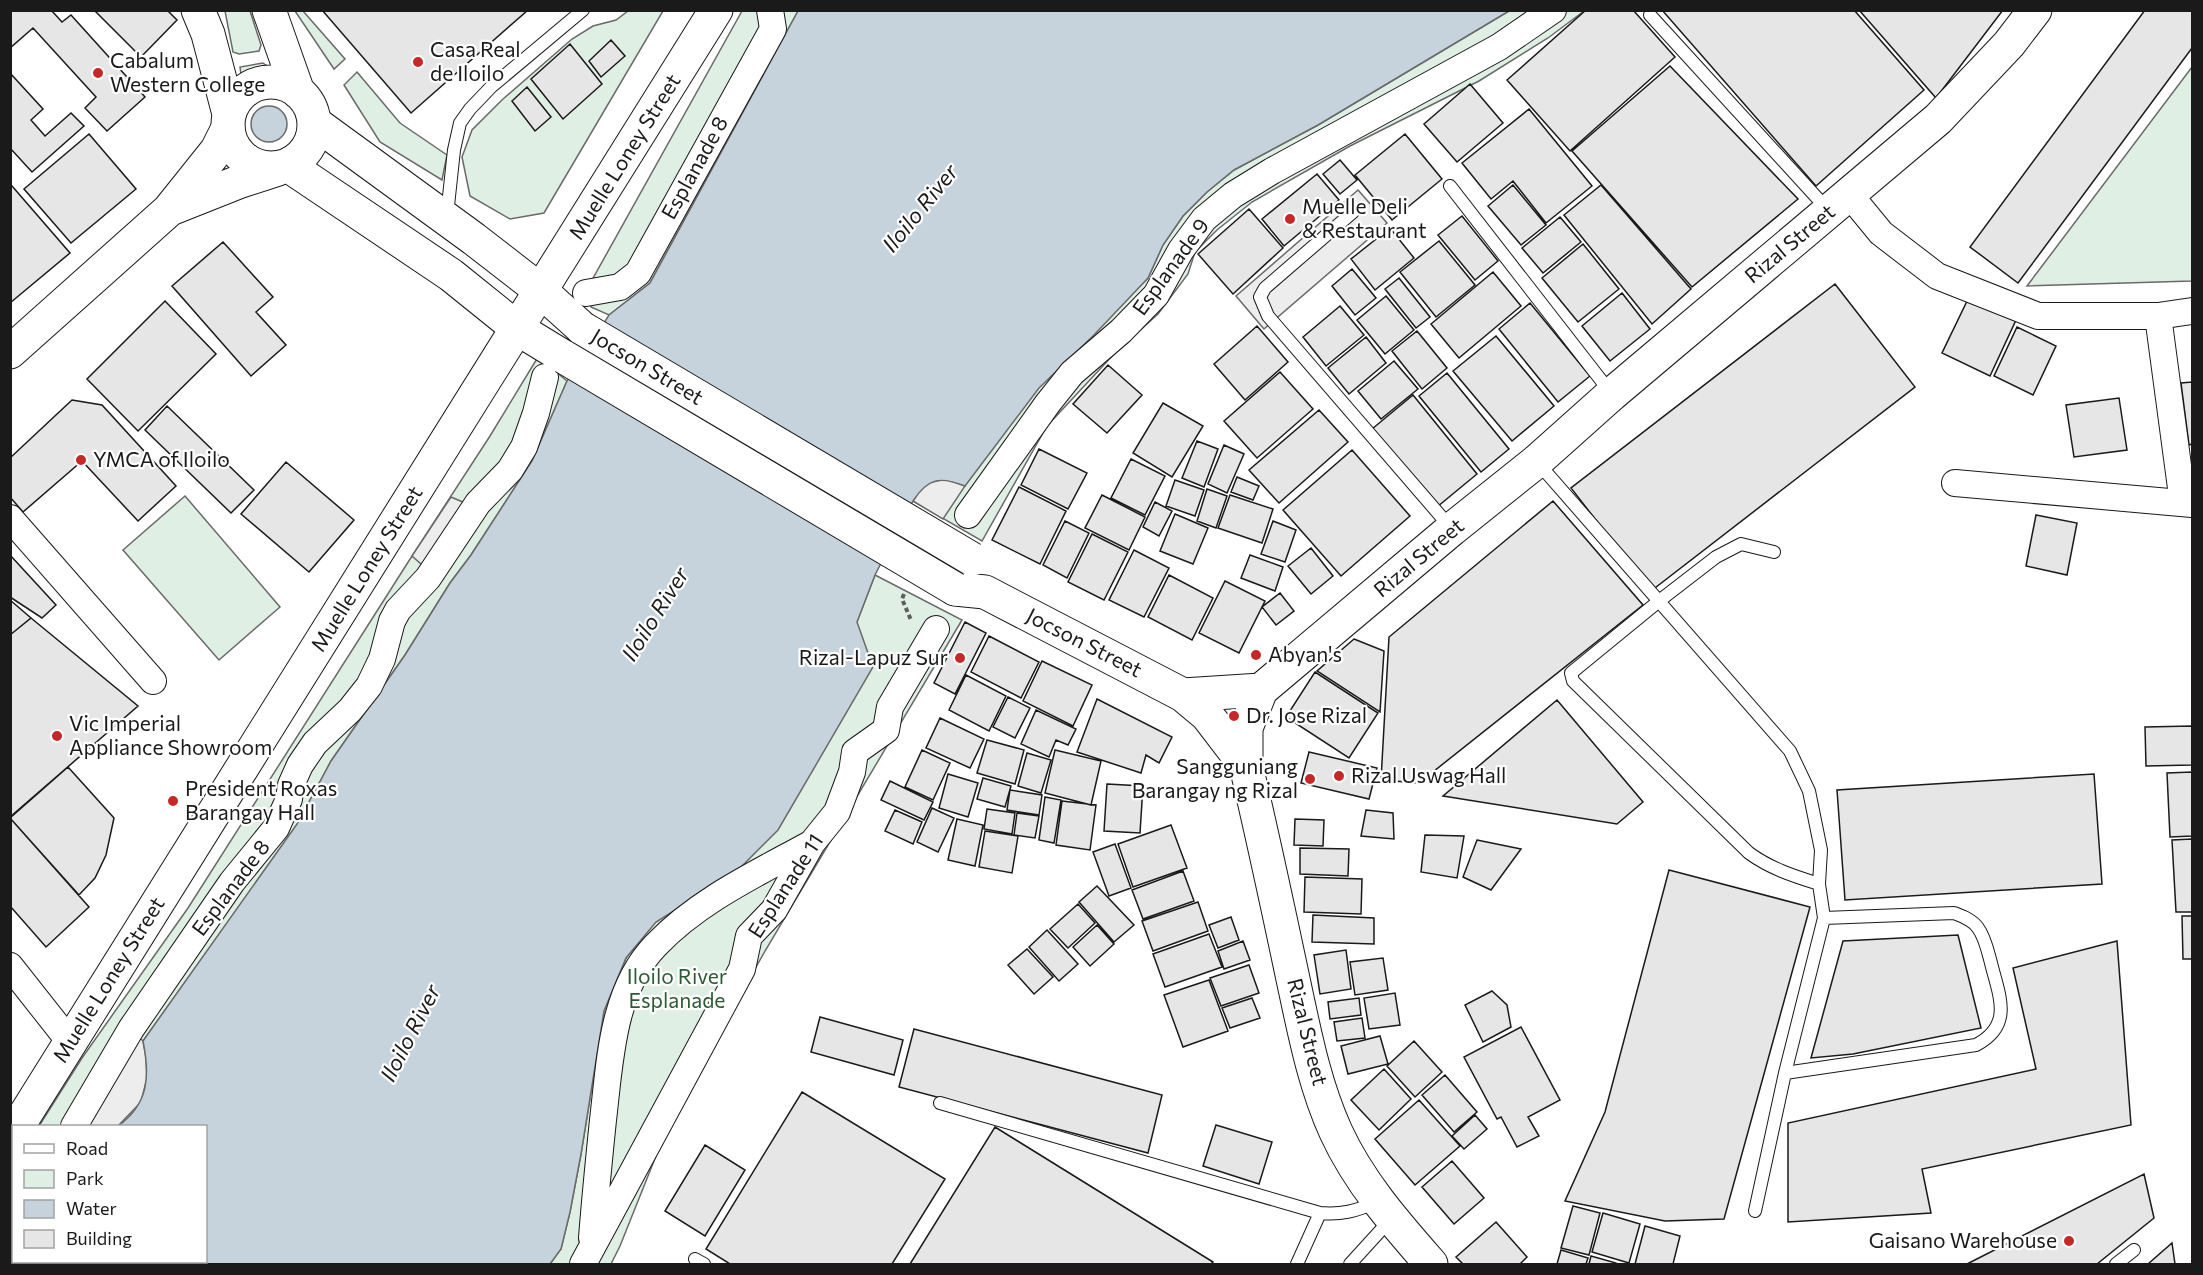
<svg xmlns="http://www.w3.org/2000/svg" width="2203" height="1275" viewBox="0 0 2203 1275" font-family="Commissioner,sans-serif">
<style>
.green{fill:#e0efe3;stroke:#6a6a6a;stroke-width:1.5}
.parking{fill:#ededed;stroke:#6a6a6a;stroke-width:1.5}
.water{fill:#c6d2dc;stroke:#6a6a6a;stroke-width:1.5}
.building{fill:#e6e6e6;stroke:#1a1a1a;stroke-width:1.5}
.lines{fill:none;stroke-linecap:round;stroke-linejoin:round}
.lane-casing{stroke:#1a1a1a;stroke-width:14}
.street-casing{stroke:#1a1a1a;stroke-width:28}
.secondary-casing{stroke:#1a1a1a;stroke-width:35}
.primary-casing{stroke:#1a1a1a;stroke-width:35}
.highway-casing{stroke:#1a1a1a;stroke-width:35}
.path{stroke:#5f5f5f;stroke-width:4;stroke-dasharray:4.5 3;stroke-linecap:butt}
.lane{stroke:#fff;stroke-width:12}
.street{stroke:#fff;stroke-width:26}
.secondary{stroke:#fff;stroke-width:33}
.primary{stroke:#fff;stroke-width:33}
.highway{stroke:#fff;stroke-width:33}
.secondary-bridge-casing{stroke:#1a1a1a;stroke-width:35;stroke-linecap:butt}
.secondary-bridge{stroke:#fff;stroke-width:33}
.poi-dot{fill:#c62828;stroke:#fff;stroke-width:2}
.labels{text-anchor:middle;stroke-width:4.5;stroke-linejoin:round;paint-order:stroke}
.poi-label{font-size:21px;fill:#1a1a1a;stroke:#fff;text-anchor:start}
.street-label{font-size:21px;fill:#1a1a1a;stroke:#fff}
.park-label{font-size:21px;fill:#2b5a34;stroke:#fff}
.water-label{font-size:22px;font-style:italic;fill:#1a1a1a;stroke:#fff}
</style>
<rect width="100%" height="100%" fill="#fff"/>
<!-- green -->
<path class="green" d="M225,11H250L261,45L259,51L239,54L233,52Z
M295,11H303L345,59L334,69Z
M628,11H663L544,213L510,219L470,196L462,157L472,130L503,99L572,39L593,26L616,20Z
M742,11H798L650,283L609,315L591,307L592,280Z
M1509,11H1584L1548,38L1479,81L1350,146L1252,202L1217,230L1195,252L1188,274L1158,314L1115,353L1047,426L982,541L913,501L957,457L1148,278L1163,245L1183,216L1207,192L1234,170L1318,125Z
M263,63L267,66L268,76L242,82L240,67Z
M2192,67V281L2027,286Z
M357,72L400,123L447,155L442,180L380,142L344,85Z
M538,357L567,381L532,461L471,555L450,583L405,655L331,761L298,824L143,1041L118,1126H39L82,1058L188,908L412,556L490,436Z
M185,496L280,607L219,660L123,550Z
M875,575L962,620L765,951L668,1126L620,1246L611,1264H550L561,1249L570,1212L581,1154L604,1011L626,958L655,922L737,871L776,831Z"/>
<!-- parking -->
<path class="parking" d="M1358,190L1387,223L1264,329L1236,296Z
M946,479L965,486L943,519L913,501L920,490L928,483Z
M451,497L465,503L428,578L421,564L412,556Z
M131,1029L143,1041L146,1057L147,1078L141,1102L118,1126H74Z"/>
<!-- water -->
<path class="water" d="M798,11H1509L1318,125L1234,170L1207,192L1183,216L1163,245L1148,278L1094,335L1039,388L965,486C940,476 928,478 913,501L875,575L857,622L873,667L778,830L737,871L656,922L626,958L604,1011L581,1154L570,1212L561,1249L550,1264H16L19,1262H206V1126H118C149,1104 150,1076 143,1041L297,824L331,761L405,655L450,583L471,555L532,461L567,381L609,315L650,283Z
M251 124a18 18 0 1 1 36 0a18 18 0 1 1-36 0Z"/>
<!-- building -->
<path class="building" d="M10,10H51L62,22L71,15L145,97L107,131L85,108L96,97L33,28L10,48Z
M94,10H167L177,20L141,57Z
M322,10L448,11L528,10L411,113Z
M1586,10H1633L1675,57L1570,151L1507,80Z
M1662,10H1854L1924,90L1816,186Z
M1859,10H2003L1936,98Z
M2145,10H2192V48L2018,283L1970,247Z
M611,40L625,56L601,77L589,61Z
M570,44L602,84L563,119L531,79Z
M1670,66L1798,199L1692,287L1572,151Z
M10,73L43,109L31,120L45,136L71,113L84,126L32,172L10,148Z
M1470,84L1503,123L1457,162L1424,124Z
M527,87L551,117L535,131L512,101Z
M1529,109L1592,186L1546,223L1513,181L1491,199L1462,163Z
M89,134L136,189L71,243L24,189Z
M1405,134L1442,179L1392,220L1355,175Z
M1340,160L1357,180L1340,194L1323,174Z
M1317,174L1339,200L1284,246L1262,219Z
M1513,185L1546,225L1521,245L1488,206Z
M1601,185L1691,289L1652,324L1564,215Z
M12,186L70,253L10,303V188Z
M1249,209L1283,248L1233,294L1198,254Z
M1462,216L1498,261L1475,280L1438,235Z
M1560,217L1581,242L1543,273L1522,248Z
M1390,228L1414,258L1375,290L1351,259Z
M1439,241L1475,285L1436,317L1400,272Z
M223,242L273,297L256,312L286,345L251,376L172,286Z
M1583,244L1619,289L1578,322L1542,278Z
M1352,269L1376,298L1355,315L1332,286Z
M1493,272L1521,306L1459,358L1431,324Z
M1399,278L1430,317L1416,328L1385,289Z
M1835,284L1915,387L1651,591L1571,488Z
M1622,293L1650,329L1610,361L1582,326Z
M1386,296L1414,330L1385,354L1357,320Z
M1969,297L2016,320L1990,376L1942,353Z
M165,301L216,354L138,431L87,379Z
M1530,303L1590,376L1558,402L1499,329Z
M1340,306L1364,335L1326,366L1303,337Z
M1257,326L1288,362L1245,400L1214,364Z
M2017,327L2056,346L2033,395L1994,376Z
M1417,331L1447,368L1422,389L1392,351Z
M1496,336L1554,406L1512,441L1453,371Z
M1366,337L1386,363L1349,394L1328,368Z
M1394,361L1418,389L1381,419L1358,391Z
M1108,365L1142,395L1107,433L1073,404Z
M1280,372L1313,409L1257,458L1224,421Z
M1447,373L1509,449L1481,472L1419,396Z
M2192,382V444L2189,445L2181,383Z
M1413,395L1477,474L1437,507L1372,429Z
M2119,398L2127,450L2074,457L2066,405Z
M72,400L102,405L176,486L138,521L82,461L23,512L10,497V458Z
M1163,403L1203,426L1172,477L1133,453Z
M167,406L254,490L231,513L145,430Z
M1319,410L1348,442L1279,503L1249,470Z
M1197,441L1218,449L1204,487L1182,478Z
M1224,445L1244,454L1227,493L1208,484Z
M1039,449L1087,473L1068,509L1021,485Z
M1352,450L1410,516L1341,576L1283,510Z
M1131,459L1165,476L1145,515L1111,498Z
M286,462L354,520L309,572L241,514Z
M1237,477L1259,486L1253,500L1231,492Z
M1175,480L1204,490L1195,516L1166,506Z
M1019,487L1066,511L1040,564L992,540Z
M1207,489L1227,496L1216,528L1197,521Z
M1102,495L1145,517L1129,550L1085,528Z
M1230,495L1273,509L1262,543L1218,528Z
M1553,501L1643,605L1419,783L1381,780L1389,637Z
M1155,502L1172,511L1159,536L1143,527Z
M1175,514L1208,528L1193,564L1160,551Z
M2036,515L2077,523L2067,575L2026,566Z
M1065,521L1089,533L1067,578L1043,565Z
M1273,521L1296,530L1285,562L1261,554Z
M1092,534L1128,552L1104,600L1068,582Z
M1311,548L1333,576L1311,594L1288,566Z
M1134,550L1169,568L1144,617L1109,600Z
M10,555L56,605L42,618L10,597Z
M1250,555L1283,567L1275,591L1241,578Z
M1169,575L1213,598L1192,640L1148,617Z
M1225,581L1265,601L1239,653L1199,633Z
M1280,593L1294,611L1276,625L1262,607Z
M10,600L31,618L10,635Z
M31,618L138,706L10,817V635Z
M965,622L986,633L955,694L934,683Z
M989,636L1039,662L1021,698L971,672Z
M1354,639L1384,651L1380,712L1317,671Z
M1042,661L1092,685L1073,726L1023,701Z
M1315,672L1378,713L1349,758L1286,717Z
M966,675L1006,696L989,731L949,710Z
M1008,697L1030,708L1015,738L993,727Z
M1097,699L1172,737L1159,763L1146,755L1141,773L1077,752Z
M1557,700L1643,802L1617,824L1443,796Z
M1036,710L1076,729L1068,745L1056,740L1049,757L1021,744Z
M940,718L984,739L970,768L926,748Z
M2192,726V765L2146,766L2145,727Z
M987,740L1024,750L1015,784L977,773Z
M922,750L950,763L933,800L905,787Z
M1055,750L1101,761L1091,805L1045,793Z
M1309,752L1377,768L1369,799L1301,783Z
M1027,753L1051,760L1041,793L1018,786Z
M68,767L114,818L106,855L95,878L79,895L10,818Z
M2192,772V836L2170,837L2167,773Z
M948,774L978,783L968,817L939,808Z
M2094,774L2102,884L1845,900L1837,790Z
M983,778L1011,786L1005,807L977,799Z
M890,781L933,802L924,820L881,800Z
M1107,784L1143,786L1140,833L1104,831Z
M1010,790L1042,795L1039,815L1007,810Z
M1045,797L1061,800L1054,843L1039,840Z
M1062,801L1096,805L1090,850L1056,845Z
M932,808L954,818L938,852L917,842Z
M987,809L1015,813L1012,834L984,829Z
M895,810L922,822L913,844L885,831Z
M1366,810L1393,813L1394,839L1361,836Z
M1017,813L1039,816L1035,838L1014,835Z
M10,818L89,907L46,947L10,906Z
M957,819L983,825L975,866L948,860Z
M1295,819L1324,820L1323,846L1294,845Z
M1171,825L1187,868L1133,887L1118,844Z
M985,831L1018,836L1012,873L979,867Z
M1425,835L1464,836L1457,878L1421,872Z
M2192,839V912H2176L2172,840Z
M1477,840L1521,849L1491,890L1463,877Z
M1115,844L1131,888L1109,896L1093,852Z
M1300,848L1349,849L1348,876L1300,874Z
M1669,870L1810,907L1724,1219L1665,1221L1565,1201L1605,1112Z
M1183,871L1194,901L1143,919L1132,890Z
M1305,877L1362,879L1361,914L1304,912Z
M1097,886L1134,925L1114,942L1079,902Z
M1198,902L1208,931L1153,951L1142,921Z
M1078,904L1095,923L1068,948L1050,929Z
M1313,915L1374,918V944L1312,942Z
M2182,916H2192V959H2183Z
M1231,917L1239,940L1218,948L1209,925Z
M1097,925L1114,944L1090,966L1073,947Z
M1047,930L1078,964L1059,981L1029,947Z
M1209,934L1222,967L1165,987L1153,954Z
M1958,935L1981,1028L1853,1054L1811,1058L1843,941Z
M1243,941L1250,960L1224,969L1218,951Z
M2117,941L2131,1125L1922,1169L1931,1213L1788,1222V1123L2036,1069L2013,968Z
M1027,949L1053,977L1034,994L1008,965Z
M1346,950L1351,989L1320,994L1314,955Z
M1383,958L1388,990L1355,995L1350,962Z
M1249,965L1259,993L1221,1006L1210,978Z
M1209,980L1228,1031L1183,1047L1164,995Z
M1492,991L1507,1005L1511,1027L1483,1042L1465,1005Z
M1395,993L1400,1025L1369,1029L1364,998Z
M1252,998L1260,1018L1230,1028L1222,1008Z
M1359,998L1361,1015L1330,1019L1328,1002Z
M820,1017L903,1040L894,1075L811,1052Z
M1362,1018L1365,1038L1337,1041L1334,1022Z
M1521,1027L1560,1100L1528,1117L1539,1136L1517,1147L1501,1117L1497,1119L1464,1057Z
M914,1029L1162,1095L1148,1153L899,1087Z
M1380,1036L1388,1064L1348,1074L1341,1046Z
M1414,1041L1442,1072L1415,1097L1387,1066Z
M1384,1069L1411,1099L1379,1130L1351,1100Z
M1445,1075L1477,1112L1454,1132L1422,1095Z
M802,1092L945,1179L892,1264H730L706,1249Z
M1419,1100L1460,1146L1415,1185L1375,1139Z
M1475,1115L1487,1129L1464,1149L1452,1136Z
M1216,1125L1272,1142L1259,1184L1203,1166Z
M995,1127L1213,1262L1211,1264H910Z
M705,1145L745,1170L705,1236L665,1211Z
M1452,1161L1484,1198L1454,1224L1422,1187Z
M2144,1174L2154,1218L2097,1264H1967Z
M1573,1206L1600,1213L1589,1255L1561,1248Z
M1603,1213L1640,1224L1629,1263L1592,1252Z
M1496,1222L1527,1257L1520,1264H1463L1456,1257Z
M1645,1226L1680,1236L1673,1264H1635Z
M2172,1243L2175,1264H2148Z
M1561,1250L1588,1258L1586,1264H1557Z
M1591,1256L1616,1263V1264H1589Z"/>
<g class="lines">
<!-- lane casing -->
<g class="lane-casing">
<path id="lane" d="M1650,15L1829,211
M1450,186L1611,393
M1353,212L1265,288L1260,297L1268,316L1451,528
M447,215L454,150L460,123L470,109L491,87L583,10
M1538,463L1790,751L1809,791L1821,850L1819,884L1824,918L1785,1073L1755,1211
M1774,552L1741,544L1716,557L1659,601L1571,673L1573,681L1749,853C1771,869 1794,876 1819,884
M1785,1073L1976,1045C2014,1025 1999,996 1991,963C1988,952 1985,937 1978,928C1973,920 1962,916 1954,913L1824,918
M940,1103L1320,1213C1341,1215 1357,1211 1376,1202
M695,1259L704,1264
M1297,1264L1320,1213
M1350,1264L1391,1219
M2116,1264L2134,1250"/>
</g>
<!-- street casing -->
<g class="street-casing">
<path id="street" d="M1849,194L1881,233L1937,276L2038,316H2158L2192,311
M586,293L620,287L638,273L773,29L770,10
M2158,316L2183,503
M1955,483L2192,504
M968,515L1048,403L1072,373L1121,331L1156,295L1181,250L1204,219L1233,195L1272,171L1499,47L1553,10
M10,518L153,681
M10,966L70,1042
M74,1126L131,1029L232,882L276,828L289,799L291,785L300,765L315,743L350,710L369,686L382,659L392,621L398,610L428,578L478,503L510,470L524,447L536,413L545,377
M592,1238C595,1199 599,1159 603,1120C610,1061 612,990 656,945C699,900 758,873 812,843
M10,1241L14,1236
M583,1264L742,969L749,936L774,910L812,843L837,812L852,772L855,752L886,730L890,707L936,629"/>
</g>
<!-- secondary casing -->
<g class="secondary-casing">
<path id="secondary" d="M173,208L241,181L278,169
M541,291L582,328
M518,329L564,357
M10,352L169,210L217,150L228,128
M955,589L985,592L1183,695L1207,715L1246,766
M1183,695L1261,690
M18,1126L716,10
M1431,1264C1395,1223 1359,1182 1336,1132C1314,1084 1304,1030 1293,979C1278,908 1263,837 1246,766V728L1261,690L1452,529L1537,461L1612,394L1938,119L2009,44L2035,10"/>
</g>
<!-- primary casing -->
<g class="primary-casing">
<path id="primary" d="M315,123L474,239L541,291
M289,166L451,275L518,329"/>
</g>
<!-- highway casing -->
<g class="highway-casing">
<path id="highway" d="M198,10L208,34L229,114
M269,10L298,92
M228 125a43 43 0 1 1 86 0a43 43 0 1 1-86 0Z"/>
</g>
<!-- path -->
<path class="path" d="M904,594L902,599L911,620"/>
<!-- lane -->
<use href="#lane" class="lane"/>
<!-- street -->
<use href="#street" class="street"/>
<!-- secondary -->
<use href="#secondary" class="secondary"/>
<!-- primary -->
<use href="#primary" class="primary"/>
<!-- highway -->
<use href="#highway" class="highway"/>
<!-- secondary-bridge casing -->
<g class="secondary-bridge-casing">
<path id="secondary-bridge" d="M582,328L972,559
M564,357L955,589"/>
</g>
<!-- secondary-bridge -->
<use href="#secondary-bridge" class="secondary-bridge"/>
</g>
<!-- markers -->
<g class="poi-dot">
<circle cx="418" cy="62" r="6"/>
<circle cx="98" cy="73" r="6"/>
<circle cx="1290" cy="219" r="6"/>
<circle cx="81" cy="460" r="6"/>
<circle cx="1256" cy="655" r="6"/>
<circle cx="960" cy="658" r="6"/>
<circle cx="1234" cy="716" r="6"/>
<circle cx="57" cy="736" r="6"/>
<circle cx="1339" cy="776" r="6"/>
<circle cx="1310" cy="779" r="6"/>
<circle cx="173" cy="801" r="6"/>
<circle cx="2069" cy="1241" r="6"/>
</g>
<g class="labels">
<!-- poi labels -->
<g class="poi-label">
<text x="430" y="57">Casa Real<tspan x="430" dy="24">de Iloilo</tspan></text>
<text x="110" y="68">Cabalum<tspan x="110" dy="24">Western College</tspan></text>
<text x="1302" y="214">Muelle Deli<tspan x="1302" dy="24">&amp; Restaurant</tspan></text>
<text x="93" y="467">YMCA of Iloilo</text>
<text x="1268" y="662">Abyan's</text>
<text x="948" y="665" text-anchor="end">Rizal-Lapuz Sur</text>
<text x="1246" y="723">Dr. Jose Rizal</text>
<text x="69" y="731">Vic Imperial<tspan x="69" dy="24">Appliance Showroom</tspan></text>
<text x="1298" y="774" text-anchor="end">Sangguniang<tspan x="1298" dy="24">Barangay ng Rizal</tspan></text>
<text x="1351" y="783">Rizal Uswag Hall</text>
<text x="185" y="796">President Roxas<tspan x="185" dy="24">Barangay Hall</tspan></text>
<text x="2057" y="1248" text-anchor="end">Gaisano Warehouse</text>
</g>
<!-- street labels -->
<g class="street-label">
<text transform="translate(625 157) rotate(-58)" y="7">Muelle Loney Street</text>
<text transform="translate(695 168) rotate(-61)" y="7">Esplanade 8</text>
<text transform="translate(1790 244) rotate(-40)" y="7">Rizal Street</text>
<text transform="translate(1171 267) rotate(-54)" y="7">Esplanade 9</text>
<text transform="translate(647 367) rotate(31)" y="7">Jocson Street</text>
<text transform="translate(1419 558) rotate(-40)" y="7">Rizal Street</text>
<text transform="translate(367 569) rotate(-58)" y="7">Muelle Loney Street</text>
<text transform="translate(1084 643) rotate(27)" y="7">Jocson Street</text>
<text transform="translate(786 886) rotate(-57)" y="7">Esplanade 11</text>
<text transform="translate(231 888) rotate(-53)" y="7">Esplanade 8</text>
<text transform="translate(109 980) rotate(-58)" y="7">Muelle Loney Street</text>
<text transform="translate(1307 1032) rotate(76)" y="7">Rizal Street</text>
</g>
<!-- park labels -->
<g class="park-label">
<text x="677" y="984">Iloilo River<tspan x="677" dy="24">Esplanade</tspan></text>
</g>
<!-- water labels -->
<g class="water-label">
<text transform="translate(920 208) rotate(-51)" y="8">Iloilo River</text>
<text transform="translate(655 614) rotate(-58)" y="8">Iloilo River</text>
<text transform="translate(410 1033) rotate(-63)" y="8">Iloilo River</text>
</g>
</g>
<!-- border -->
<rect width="2203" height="1275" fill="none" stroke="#1a1a1a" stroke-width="24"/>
<!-- legend -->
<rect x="12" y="1125" width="195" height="138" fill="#ffffff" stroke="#a3a3a3" stroke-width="1.5"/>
<rect x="24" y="1144" width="30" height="9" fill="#ffffff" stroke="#a3a3a3" stroke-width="1.5"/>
<text x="66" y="1155" font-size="18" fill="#1a1a1a">Road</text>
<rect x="24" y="1170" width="30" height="18" fill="#e0efe3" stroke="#a3a3a3" stroke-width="1.5"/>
<text x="66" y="1185" font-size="18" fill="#1a1a1a">Park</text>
<rect x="24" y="1200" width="30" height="18" fill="#c6d2dc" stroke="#a3a3a3" stroke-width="1.5"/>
<text x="66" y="1215" font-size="18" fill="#1a1a1a">Water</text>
<rect x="24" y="1230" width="30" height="18" fill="#e6e6e6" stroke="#a3a3a3" stroke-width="1.5"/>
<text x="66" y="1245" font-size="18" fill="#1a1a1a">Building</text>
</svg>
